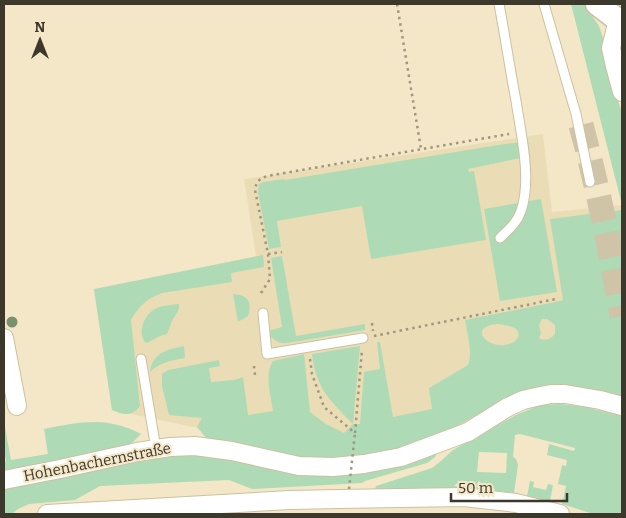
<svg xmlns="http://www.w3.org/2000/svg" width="626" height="518" viewBox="0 0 626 518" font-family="Bitter,serif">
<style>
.built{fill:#eaddb5}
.green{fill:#aedbb5;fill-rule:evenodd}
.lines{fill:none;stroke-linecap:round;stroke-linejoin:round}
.secondary-tunnel{stroke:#cfc4a8;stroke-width:25;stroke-dasharray:25 12;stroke-linecap:butt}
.service-casing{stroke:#ccc0a1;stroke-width:11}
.minor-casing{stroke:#ccc0a1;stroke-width:20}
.tertiary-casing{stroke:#ccc0a1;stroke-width:25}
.path{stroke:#9f967f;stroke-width:2.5;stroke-dasharray:2.5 4;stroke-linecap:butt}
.service{stroke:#fff;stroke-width:9}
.minor{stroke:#fff;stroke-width:18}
.tertiary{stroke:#fff;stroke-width:22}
.path-bridge{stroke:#9f967f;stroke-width:2.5;stroke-dasharray:2.5 4;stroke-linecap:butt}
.tree{fill:#79916d}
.labels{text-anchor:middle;stroke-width:4;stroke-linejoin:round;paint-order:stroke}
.street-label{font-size:15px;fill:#3d382c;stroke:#f4e7c7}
</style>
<rect width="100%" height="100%" fill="#f4e7c7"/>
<!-- built -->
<path class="built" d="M543,134L552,212L622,205V373L576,367L359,443L241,437L112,410L94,290L256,256L244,179Z"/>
<!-- green -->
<path class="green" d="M571,4H584L599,26L603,38L605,61L622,113V205Z
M528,141L530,156L468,169L469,172L474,171L486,240L371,259L362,206L277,221L281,247L269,249L258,193L259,184L263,182L284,179L285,180L498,145Z
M541,199L557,292L500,301L484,209Z
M622,210V398L537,389L523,391L510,396L492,407L446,432L409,446L347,460L301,458L207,439L197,427L202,418L169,415L162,386V374L168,370L219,360L220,366L209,368L211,382L234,380L243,377L248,415L273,411C271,396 264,374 273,361L304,354L310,412L326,424L344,433L353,424C338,409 322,394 316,374C314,368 313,361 312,354L360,346L353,424H360L364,372L380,369L377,342H380L393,417L432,409L429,388L468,365C473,354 467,332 465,320L560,301L563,300L550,219ZM542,319H547L555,325V334C550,340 545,341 539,338L541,333L539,325ZM497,324C504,325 522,326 518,337C517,340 514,342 512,343C490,353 465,327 497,324Z
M263,255L264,267L231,273L232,282L162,293C146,299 140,305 131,320L140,406C132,417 123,415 112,410L94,289Z
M282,256L296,336L365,324V330L287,343C278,344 271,339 268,331L282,327L271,258Z
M233,294C249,295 252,302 248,316L238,322Z
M179,304V309L172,321L167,334L160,336L147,343L144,341C138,331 144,315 155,309C161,305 171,305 179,304Z
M184,346L185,358C171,361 160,362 150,372C152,353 168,349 184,346Z
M561,404L585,407L622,416V514H593L562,504L566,486L558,484L562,465L566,466L567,460L547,455L549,444L574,451L575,448L520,434L515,435L513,457L516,459L518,465L514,493L484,490L375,489L376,486L432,468L441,461L453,450L516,415L540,405ZM479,452L507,453L506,473L477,472Z
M4,421L11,460L48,454L44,429C81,422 106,416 141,434L132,443L117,449L4,475V462L6,461L4,451Z
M438,452L435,457L427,463L365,481L362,483L252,489L229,480L100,486L75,500L29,504L18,509L12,514H4V486L180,453L232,459L264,468L292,471Z
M530,481L534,482L533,487L546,490L548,484L553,485L550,501L527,496Z"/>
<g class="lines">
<!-- secondary-tunnel -->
<path class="secondary-tunnel" d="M581,125C598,188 611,252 622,316"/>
<!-- service casing -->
<g class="service-casing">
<path id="service" d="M499,4C505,36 510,69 516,101C521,134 532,180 521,211C517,223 509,229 500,238
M544,4L576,114L590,182
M263,313L267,354L363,338
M141,359L156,449"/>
</g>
<!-- minor casing -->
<g class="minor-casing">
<path id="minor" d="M618,20L611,48L615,66L622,92
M4,338L17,406
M4,480L60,469L137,452L170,447L195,446L232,451L299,466L333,467L364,464L401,457L468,432L508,407L523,400L536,397L551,394H565L600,400L622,406
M47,514L289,500L338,499L464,497L516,503L560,514"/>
</g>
<!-- tertiary casing -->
<g class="tertiary-casing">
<path id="tertiary" d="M597,4L622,23"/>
</g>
<!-- path -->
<path class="path" d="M397,4L421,149
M268,254L282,252
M261,293L270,279L268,254L255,190C256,182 259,179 267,176L509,134
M372,323L373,331
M374,336L556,299
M310,359L312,374L324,407L355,433
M254,366L255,375
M355,433L362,350"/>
<!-- service -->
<use href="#service" class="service"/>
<!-- minor -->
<use href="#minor" class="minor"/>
<!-- tertiary -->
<use href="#tertiary" class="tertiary"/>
<!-- path-bridge -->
<path class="path-bridge" d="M349,489L355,433"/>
</g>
<!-- trees -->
<circle class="tree" cx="12" cy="322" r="5.5"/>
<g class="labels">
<!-- street labels -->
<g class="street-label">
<text transform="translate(97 462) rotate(-11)" y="5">Hohenbachernstraße</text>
</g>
</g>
<!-- border -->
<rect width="626" height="518" fill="none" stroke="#3d382c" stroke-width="10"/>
<!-- north arrow -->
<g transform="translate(40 40)" stroke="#f4e7c7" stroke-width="4" paint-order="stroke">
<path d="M0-4L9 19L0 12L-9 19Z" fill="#3d382c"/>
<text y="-8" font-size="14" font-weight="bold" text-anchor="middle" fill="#3d382c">N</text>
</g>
<!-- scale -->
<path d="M451 493v8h116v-8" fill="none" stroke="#3d382c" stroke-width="2.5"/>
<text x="458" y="493" font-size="15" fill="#3d382c" stroke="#f4e7c7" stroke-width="4" paint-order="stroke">50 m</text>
</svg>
